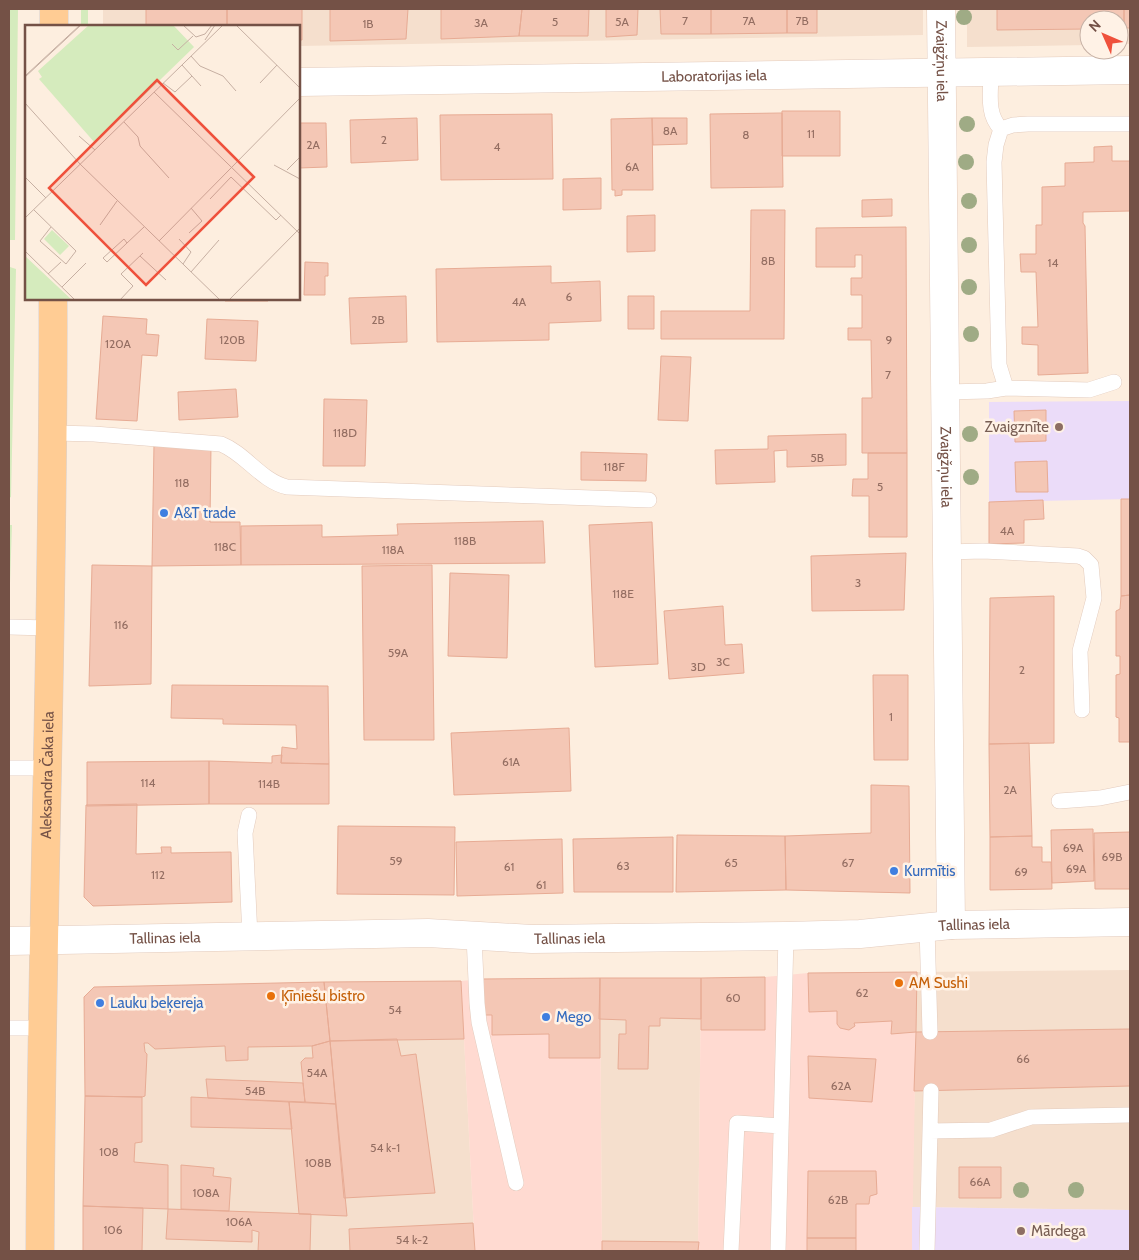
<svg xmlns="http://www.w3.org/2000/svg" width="1139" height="1260" viewBox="0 0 1139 1260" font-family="Cabin,sans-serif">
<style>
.residential{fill:#f5dfcd}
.commercial{fill:#ffdad1}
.education{fill:#ebdcf9}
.green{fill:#d5ebbd}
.building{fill:#f4c7b5;stroke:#e7ab94}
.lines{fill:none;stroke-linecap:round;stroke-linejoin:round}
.service-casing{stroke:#e3cbbd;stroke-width:16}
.minor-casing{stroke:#e3cbbd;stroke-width:29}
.tertiary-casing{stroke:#e3cbbd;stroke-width:29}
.primary-casing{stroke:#d8cecb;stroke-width:29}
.service{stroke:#fff;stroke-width:15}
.minor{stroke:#fff;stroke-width:28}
.tertiary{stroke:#fff;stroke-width:28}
.primary{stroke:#ffcc94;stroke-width:28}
.tree{fill:#9fab85}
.education-dot{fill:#8d6e63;stroke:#fff2e6;stroke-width:2}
.shop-dot{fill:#3f7fe0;stroke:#fff2e6;stroke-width:2}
.food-dot{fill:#e8710a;stroke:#fff2e6;stroke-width:2}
.labels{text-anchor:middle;stroke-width:5;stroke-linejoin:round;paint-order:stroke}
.number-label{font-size:12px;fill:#946e62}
.street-label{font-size:15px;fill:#745146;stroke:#fff2e6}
.education-label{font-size:15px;fill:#785e54;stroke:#fff2e6;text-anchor:end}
.shop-label{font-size:15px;fill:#366cbe;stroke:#fff2e6;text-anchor:start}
.food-label{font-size:15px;fill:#c56008;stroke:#fff2e6;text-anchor:start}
.inset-road{fill:none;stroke:#c6afa2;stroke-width:1}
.view{fill:#ef513c;fill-opacity:0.15;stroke:#ef513c;stroke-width:2.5}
.inset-edge{fill:none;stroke:#745146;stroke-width:2.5}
</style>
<rect width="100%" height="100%" fill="#fdeedf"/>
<!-- residential -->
<path class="residential" d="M103,9H923V35L299,46V26H103Z
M967,9H1130V44H1119V20H1089V45L967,47Z
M1130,970V1210L912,1207L917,972Z
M600,978H701L698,1251H602Z
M461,981L475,1251H83L85,1096L84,997L94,987Z"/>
<!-- commercial -->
<path class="commercial" d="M917,972L912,1251H698L701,978L765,977L808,973Z
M600,978L602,1251H475L461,981L481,979Z"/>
<!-- education -->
<path class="education" d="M1130,401V499L989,502V402Z
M912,1207L1130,1210V1251H912Z"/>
<!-- green -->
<path class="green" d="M9,9H18L15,240H10V267L16,269L11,497L9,498Z
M81,9H88V26H81Z
M9,525H12L9,612Z"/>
<!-- building -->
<path class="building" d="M146,9H227V26H146Z
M227,9H302V40H299V26H227Z
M330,9H408L406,39L330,41Z
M441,9H522L519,36L441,39Z
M522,9H589L588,36H519Z
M606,9H638L637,35L606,37Z
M660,9H711V34H661Z
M711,9H787V33L711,34Z
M787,9H817V33H787Z
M997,9H1124V28H1119V20H1089V29L997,30Z
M1124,9H1130V28H1124Z
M782,111H840V156H782Z
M782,113L783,187L711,188L710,114Z
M552,114L553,179L441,180L440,115Z
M417,118L418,160L351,163L350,120Z
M652,118L653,190H622V195L615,196V190H612L611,119Z
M652,118H687V144L653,145Z
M299,123H326L327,167L299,168Z
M1112,146V161H1130V211L1083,212V223L1085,226L1088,373L1038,375V345L1022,344V327H1038L1036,272H1021L1020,254H1036V225H1042V187L1065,186V163L1094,162V147Z
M601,178V209L563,210V179Z
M892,199V216L862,217V200Z
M751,210H785L784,339H661V311H750Z
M655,215V251L627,252V216Z
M906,227L907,453H862V398H872L871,340H848V328H862V295H851V278H862V255H855V267H816V228Z
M305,262L328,263V276H325V295H304Z
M551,266V283L600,281L601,321L549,323V340L437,342L436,269Z
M406,296L407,342L351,344L349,298Z
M628,296H654V329H628Z
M225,299H268V301H225Z
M103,316L147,319L146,334L159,335L157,356L142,355L137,421L96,419Z
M207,319L258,321L256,361L205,359Z
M661,356L691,357L688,421L658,420Z
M236,389L238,417L179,420L178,392Z
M324,399L367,400L365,466H323Z
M1046,410V441L1015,442L1014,411Z
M846,434V465L787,467V450L774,451L775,482L716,484L715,450L768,449V436Z
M154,444L211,445L210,522H240L241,565L152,566Z
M581,452L647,454L646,481L581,480Z
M868,453H907V537H869V496H852L853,479H868Z
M1047,461L1048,492H1016L1015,462Z
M1121,499H1130V595L1121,596Z
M1043,500L1044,519L1024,520V543L989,544V502Z
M543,521L545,563L241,565V526L322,525V537L398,535L397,524Z
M652,522L658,664L595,667L589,525Z
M906,553L904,610L812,611L811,556Z
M92,565L152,566L151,684L89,686Z
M432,565L434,740H364L362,566Z
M450,573L509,575L507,658L448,656Z
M1130,595V742H1119V718L1116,717V675L1120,674V656H1116V611L1120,609L1121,596Z
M1054,596V743L989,744L990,598Z
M723,606L725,645L742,644L744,673L669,679L664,611Z
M873,675H908V760H874Z
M172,685L328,686L329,764L281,763L282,747L297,749L296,725L223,724V719L171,718Z
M569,728L571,791L454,795L451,733Z
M1029,743L1032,836L990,837L989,744Z
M282,755L281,763L329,764V804H209V761L272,763V756Z
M209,761V804L87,806V762Z
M871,785L909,786L910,893L786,890L785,836L871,833Z
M137,804L136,854L162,853L161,847H171V853L231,852L232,902L93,906L84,897L86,805Z
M338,826L455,827L454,895L337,894Z
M1093,829L1094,881L1052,883L1051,830Z
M1130,832V889H1095L1094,833Z
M677,835L785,836L786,890L676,892Z
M1032,836V847H1042V862H1051L1052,889L990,890V837Z
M673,837V892H574L573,839Z
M562,839L563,893L457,896L456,842Z
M917,972L916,1032L891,1034L892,1021L854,1023L855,1026L849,1030L840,1028L837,1024V1011L809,1012L808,973Z
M765,977V1030H701V978Z
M600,978V1058H549V1034L492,1035V1015H480L481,979Z
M600,978H701V1019L660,1018V1026H649L648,1069H618L619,1034H626V1020L599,1019Z
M461,981L464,1039L330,1041L324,982Z
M324,982L330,1041L312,1046L248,1047V1060L226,1061L225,1046L155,1049L148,1043H144L145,1052L147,1054L145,1096L142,1097L85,1096L84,997L94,987Z
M1130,1029V1086L914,1091L916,1032Z
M397,1039L401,1056L416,1054L435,1193L344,1198L330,1041Z
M330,1041L336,1104L305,1102L301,1062L305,1058H313L312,1046Z
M808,1056L876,1059L872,1102L809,1098Z
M206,1079L303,1083L305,1102L208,1098Z
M85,1096L142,1097V1142L135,1143L134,1162L168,1165V1209L83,1206Z
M191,1097L289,1102L292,1129L191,1127Z
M289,1102L336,1104L347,1216L299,1214Z
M181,1165L214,1168L213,1176L231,1178L229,1211L181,1209Z
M959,1167H1001V1198H959Z
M808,1171H876L877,1194L870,1196L869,1204H856V1238H807Z
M83,1206L143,1208L142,1251H83Z
M168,1209L311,1214L310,1251H258L259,1232L252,1230V1242L166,1239Z
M473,1223L475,1251H350L349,1229Z
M807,1238H856V1251H807Z
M602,1241L699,1242L698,1251H602Z"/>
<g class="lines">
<!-- service casing -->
<g class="service-casing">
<path id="service" d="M991,73C991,92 986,114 1001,129
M1006,388L999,365L994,162L996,145L1001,129L1013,125L1028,124H1130
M946,392L987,391L1006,388L1089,390L1114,382
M54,433L94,434L221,444C246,454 261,481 287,487L649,500
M947,552L983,551L1078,556L1084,558L1091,565L1094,598L1080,651L1082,710
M9,627L49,628
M9,768H48
M1059,801L1100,798L1130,792
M249,815L245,833L250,936
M927,927L930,1032
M474,936L477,1003L479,1022L516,1183
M9,1028H43
M930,1131L991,1130L1031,1117L1130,1115
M731,1251L737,1123L781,1126
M778,1251L786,936
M927,1251L931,1091"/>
</g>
<!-- minor casing -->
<g class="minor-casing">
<g id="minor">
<path id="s1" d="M941,9L951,925"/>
<path id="s2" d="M299,82L1130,70"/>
</g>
</g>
<!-- tertiary casing -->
<g class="tertiary-casing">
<g id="tertiary">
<path id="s3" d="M9,941L428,933L532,939L786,936L860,934L951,925L1130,922"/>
</g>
</g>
<!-- primary casing -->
<g class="primary-casing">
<g id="primary">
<path d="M54,26V9"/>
<path id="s4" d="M40,1251C41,934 54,616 53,299"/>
</g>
</g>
<!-- service -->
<use href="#service" class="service"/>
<!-- minor -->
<use href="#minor" class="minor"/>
<!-- tertiary -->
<use href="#tertiary" class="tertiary"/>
<!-- primary -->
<use href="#primary" class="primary"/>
</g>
<!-- trees -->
<g class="tree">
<circle cx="964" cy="17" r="8"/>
<circle cx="967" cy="124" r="8"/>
<circle cx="966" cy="162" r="8"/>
<circle cx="969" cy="201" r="8"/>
<circle cx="969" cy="245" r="8"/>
<circle cx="969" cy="287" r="8"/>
<circle cx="971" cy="334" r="8"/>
<circle cx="970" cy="434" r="8"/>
<circle cx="971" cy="477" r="8"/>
<circle cx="1021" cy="1190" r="8"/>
<circle cx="1076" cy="1190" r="8"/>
</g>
<!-- markers -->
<g class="education-dot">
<circle cx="1059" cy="427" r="5"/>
<circle cx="1021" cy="1231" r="5"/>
</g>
<g class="shop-dot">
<circle cx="164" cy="513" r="5"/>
<circle cx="894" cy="871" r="5"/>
<circle cx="100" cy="1003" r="5"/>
<circle cx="546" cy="1017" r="5"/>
</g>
<g class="food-dot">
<circle cx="899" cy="983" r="5"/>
<circle cx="271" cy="996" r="5"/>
</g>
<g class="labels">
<!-- number labels -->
<g class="number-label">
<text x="685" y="25">7</text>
<text x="749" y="25">7A</text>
<text x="802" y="25">7B</text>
<text x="555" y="26">5</text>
<text x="622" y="26">5A</text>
<text x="481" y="27">3A</text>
<text x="368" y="28">1B</text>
<text x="670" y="135">8A</text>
<text x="811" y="138">11</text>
<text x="746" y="139">8</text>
<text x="384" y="144">2</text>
<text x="313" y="149">2A</text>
<text x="497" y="151">4</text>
<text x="632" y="171">6A</text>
<text x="768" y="265">8B</text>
<text x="1053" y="267">14</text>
<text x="569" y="301">6</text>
<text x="519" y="306">4A</text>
<text x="378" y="324">2B</text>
<text x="232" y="344">120B</text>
<text x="889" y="344">9</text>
<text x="118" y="348">120A</text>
<text x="888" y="379">7</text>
<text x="345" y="437">118D</text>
<text x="817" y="462">5B</text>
<text x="614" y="471">118F</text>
<text x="182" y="487">118</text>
<text x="880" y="491">5</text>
<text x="1007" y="535">4A</text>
<text x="465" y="545">118B</text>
<text x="225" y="551">118C</text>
<text x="393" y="554">118A</text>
<text x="858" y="587">3</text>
<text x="623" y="598">118E</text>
<text x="121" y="629">116</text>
<text x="398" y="657">59A</text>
<text x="723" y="666">3C</text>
<text x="698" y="671">3D</text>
<text x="1022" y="674">2</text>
<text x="891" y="721">1</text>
<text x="511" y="766">61A</text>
<text x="148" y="787">114</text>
<text x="269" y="788">114B</text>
<text x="1010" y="794">2A</text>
<text x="1073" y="852">69A</text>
<text x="1112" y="861">69B</text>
<text x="396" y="865">59</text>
<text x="731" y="867">65</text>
<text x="848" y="867">67</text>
<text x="623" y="870">63</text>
<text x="509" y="871">61</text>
<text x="1076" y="873">69A</text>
<text x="1021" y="876">69</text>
<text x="158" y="879">112</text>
<text x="541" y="889">61</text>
<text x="862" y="997">62</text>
<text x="733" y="1002">60</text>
<text x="395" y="1014">54</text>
<text x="1023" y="1063">66</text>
<text x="317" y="1077">54A</text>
<text x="841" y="1090">62A</text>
<text x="255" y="1095">54B</text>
<text x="385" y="1152">54 k-1</text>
<text x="109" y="1156">108</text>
<text x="318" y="1167">108B</text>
<text x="980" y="1186">66A</text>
<text x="206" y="1197">108A</text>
<text x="838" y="1204">62B</text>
<text x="239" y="1226">106A</text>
<text x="113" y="1234">106</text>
<text x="412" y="1244">54 k-2</text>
</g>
<!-- street labels -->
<g class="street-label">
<text dy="5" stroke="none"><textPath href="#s1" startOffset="52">Zvaigžņu iela</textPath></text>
<text dy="5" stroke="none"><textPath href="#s2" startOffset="415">Laboratorijas iela</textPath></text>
<text dy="5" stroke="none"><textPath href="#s1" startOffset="458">Zvaigžņu iela</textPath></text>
<text dy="5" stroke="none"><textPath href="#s4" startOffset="476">Aleksandra Čaka iela</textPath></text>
<text dy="5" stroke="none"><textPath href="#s3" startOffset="966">Tallinas iela</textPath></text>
<text dy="5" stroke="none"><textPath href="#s3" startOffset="156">Tallinas iela</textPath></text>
<text dy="5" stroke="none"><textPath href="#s3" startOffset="561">Tallinas iela</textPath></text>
</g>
<!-- education labels -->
<g class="education-label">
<text x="1049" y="432">Zvaigznīte</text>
<text x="1031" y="1236" text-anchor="start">Mārdega</text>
</g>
<!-- shop labels -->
<g class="shop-label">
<text x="174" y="518">A&amp;T trade</text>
<text x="904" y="876">Kurmītis</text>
<text x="110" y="1008">Lauku beķereja</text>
<text x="556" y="1022">Mego</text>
</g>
<!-- food labels -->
<g class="food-label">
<text x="909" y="988">AM Sushi</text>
<text x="281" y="1001">Ķīniešu bistro</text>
</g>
</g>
<!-- overview -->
<g transform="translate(25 25)">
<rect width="275" height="275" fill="#fdeedf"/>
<path d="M64,0H148L169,22L70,118L14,54L17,52L13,46ZM27,205L44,221L35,230L19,214ZM0,231L47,275H0Z" fill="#d5ebbd"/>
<path class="inset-road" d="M158,0L171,12L180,9L187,0M211,0L275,63M180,15L190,0M147,19L153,25L168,11M166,31L175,41L198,51L211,66M157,40L176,61M0,51L55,0M0,52L56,0M138,58L150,67L167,51M235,58L252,40M129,67L275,209M0,78L55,139L195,275M99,97L113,112L115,121L144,153M54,111L70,125M249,140L275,154M262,145L275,132M0,152L21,173M185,174L206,152L251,195L256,190M9,185L51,226L41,239L15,216L26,202M0,193L198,0M75,200L92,176M164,208L177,196L166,183M154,214L166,227L158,239M134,216L275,73M102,218L99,214L78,233L82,237L102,218L119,202M0,226L50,275M115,231L141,255M166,247L194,215M23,249L36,237M37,262L61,238M95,275L108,261L96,249L118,228M204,275L275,203"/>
<path class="view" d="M132,55L229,152L121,260L24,163Z"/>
<rect width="275" height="275" class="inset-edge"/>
</g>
<!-- border -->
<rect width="1139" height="1260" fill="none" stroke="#745146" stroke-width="20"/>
<!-- north arrow -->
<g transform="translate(1104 35) rotate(315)"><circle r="24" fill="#fff2e6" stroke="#c7b2a6"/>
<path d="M0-4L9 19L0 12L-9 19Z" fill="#ef513c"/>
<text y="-8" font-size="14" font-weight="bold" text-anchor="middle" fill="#745146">N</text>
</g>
</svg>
